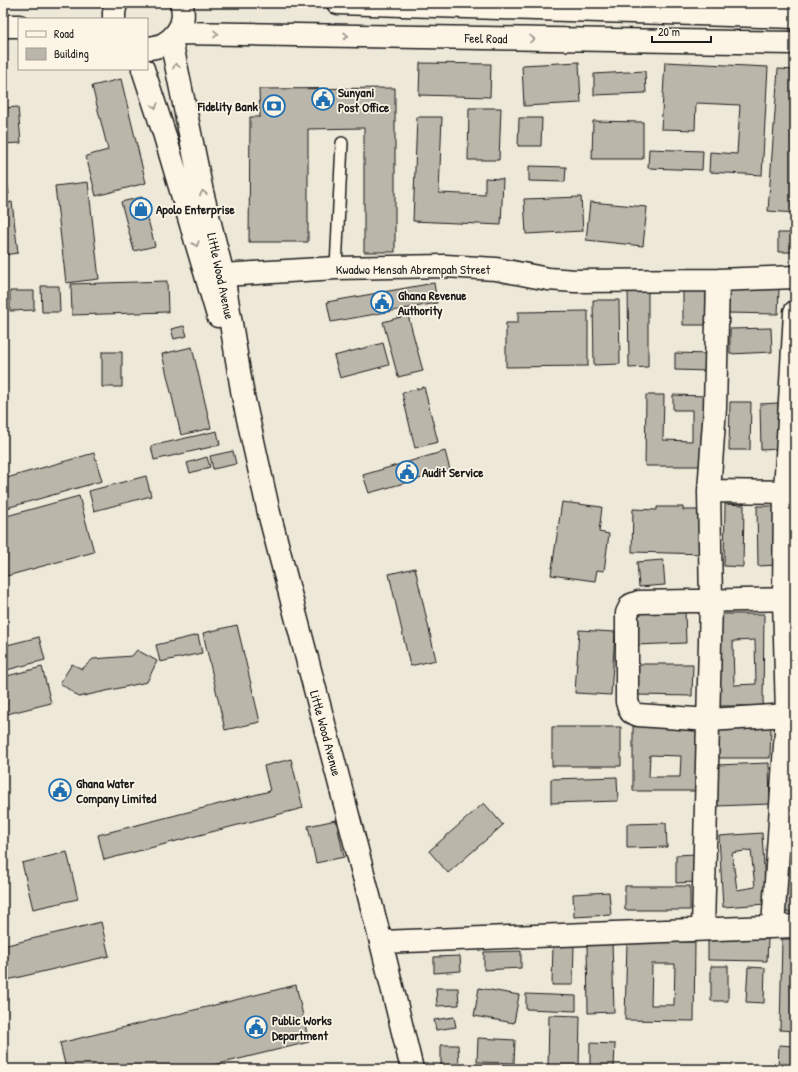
<svg xmlns="http://www.w3.org/2000/svg" width="798" height="1072" viewBox="0 0 798 1072" font-family="'Patrick Hand',sans-serif">
<style>
.building{fill:#bab6aa;stroke:#1c1c1c;fill-rule:evenodd}
.lines{fill:none;stroke-linecap:round;stroke-linejoin:round}
.service-casing{stroke:#1c1c1c;stroke-width:14}
.minor-casing{stroke:#1c1c1c;stroke-width:25}
.tertiary-casing{stroke:#1c1c1c;stroke-width:25}
.primary-casing{stroke:#1c1c1c;stroke-width:25}
.trunk-casing{stroke:#1c1c1c;stroke-width:25}
.service{stroke:#fcf5e5;stroke-width:11}
.minor{stroke:#fcf5e5;stroke-width:22}
.tertiary{stroke:#fcf5e5;stroke-width:22}
.primary{stroke:#fcf5e5;stroke-width:22}
.trunk{stroke:#fcf5e5;stroke-width:22}
.oneway{stroke:#97938b}
.labels{text-anchor:middle;stroke-width:3.5;stroke-linejoin:round;paint-order:stroke}
.street-label{font-size:13px;fill:#1c1c1c;stroke:#fcf5e5}
.poi-label{font-size:13px;font-weight:bold;fill:#1c1c1c;stroke:#fcf5e5;text-anchor:start}
</style>
<rect width="100%" height="100%" fill="#eee8d9"/>
<filter id="ink" filterUnits="userSpaceOnUse"><feTurbulence type="fractalNoise" baseFrequency=".025" numOctaves="2"/><feDisplacementMap in="SourceGraphic" scale="8" xChannelSelector="R" yChannelSelector="G"/><feConvolveMatrix kernelMatrix="1 2 1 2 8 2 1 2 1" color-interpolation-filters="sRGB"/></filter>
<g filter="url(#ink)">
<!-- building -->
<path class="building" d="M579,62L581,103L524,106L522,65Z
M665,62L768,67L762,175L709,172L710,152L737,154L740,105L696,103L695,130L661,129Z
M420,63L491,64L490,97L419,95Z
M778,69L795,70V213L768,211Z
M645,71L646,93L594,95V74Z
M121,79L146,183L96,196L86,156L108,150L92,86Z
M395,88V252H364V128L308,129V242H249L250,117H260L259,89Z
M18,107L21,143L3,144V108Z
M469,108H501L499,160H468Z
M417,117H442L439,193L485,195V178L503,179L501,225L413,221Z
M519,118H542L541,146H518Z
M593,121L643,122V159H592Z
M649,149L703,151L702,170L648,168Z
M529,166L566,167L565,182L529,181Z
M3,171H5L9,194L3,195Z
M88,182L99,279L66,283L55,186Z
M142,197L155,246L134,251L121,202Z
M581,197L583,231L526,234L524,199Z
M12,202L18,253L3,255V204Z
M590,202L647,207L643,246L586,240Z
M778,233H795V252H778Z
M167,281L168,312L72,315L71,284Z
M434,283L437,303L331,322L327,302Z
M41,286H59L60,312H42Z
M727,287L779,288L778,314L726,313Z
M628,288H648V367L629,368Z
M683,290H714V325H683Z
M10,291H34V310L10,311Z
M593,300H619L620,364L594,365Z
M588,311V366L506,367V323H518V312Z
M408,315L423,371L398,377L383,322Z
M184,326L187,336L174,339L171,329Z
M771,328L772,352L730,354V329Z
M383,343L389,365L340,378L334,356Z
M192,347L211,428L181,435L162,354Z
M102,352H122V387H102Z
M675,353L710,354L709,371L675,370Z
M424,387L438,442L415,448L402,393Z
M646,395H664L663,440L692,441V410H673V395L708,396L706,466H645Z
M730,402H751L750,450H729Z
M778,403L779,449L761,450L760,404Z
M217,431L220,445L154,460L151,446Z
M233,451L236,464L213,469L210,456Z
M445,451L450,470L369,493L363,475Z
M94,453L102,481L3,509V479Z
M207,457L210,467L190,473L187,463Z
M146,476L151,496L94,511L89,491Z
M79,496L94,552L3,577V517Z
M562,502L602,507L599,532L609,534L604,571L597,570L595,581L551,575Z
M725,504L744,505L743,567L724,566Z
M757,506H777V565L758,566Z
M657,507H683V510H706L705,554L632,552L633,509L657,510Z
M663,560L665,585L639,587L637,562Z
M415,568L436,660L410,666L389,574Z
M685,609L686,643L636,645L635,611Z
M719,614H764L763,706H718ZM755,640L756,684L734,685L733,641Z
M237,625L260,722L225,730L203,633Z
M579,630L615,632L611,695L575,693Z
M198,635L202,653L160,662L156,645Z
M39,637L45,660L3,671V646Z
M137,650L157,661L147,682L79,697L60,683L72,664L82,669L93,659L132,656Z
M635,664H693L692,696L635,695Z
M42,667L51,703L3,715V677Z
M633,725H702L701,791H633ZM650,755L681,756L680,777H649Z
M719,725L771,726L770,758H718Z
M552,727H621V766H552Z
M291,759L303,808L104,860L98,835L270,791L264,766Z
M769,763L770,804L716,806V765Z
M617,777L618,801L551,803V779Z
M484,803L503,825L448,873L429,851Z
M336,820L344,857L316,863L308,826Z
M666,823L667,847L627,848V824Z
M762,833L766,904L723,907L719,836ZM751,850L755,887L737,890L732,853Z
M787,834H795V912H784Z
M67,852L78,899L33,909L22,863Z
M696,854V882L676,883V855Z
M625,886H690V910H625Z
M609,892L611,915L574,917L573,894Z
M101,922L109,956L3,981V946Z
M708,938L768,939L767,961L708,960Z
M782,939H795V1031L780,1030Z
M612,941L614,1012L588,1013L587,942Z
M627,941L695,942L694,1021L625,1020ZM652,964H675L674,1005H651Z
M553,943L574,944L573,985H552Z
M521,951V968L484,970V952Z
M460,956L461,971L434,973V957Z
M711,966H728V1001H711Z
M748,967L765,968L764,1003L746,1002Z
M296,985L309,1042L198,1069H66L60,1043Z
M436,988H458L459,1005L437,1006Z
M479,988L519,995L514,1023L474,1016Z
M526,994L576,996V1011L526,1009Z
M549,1015L580,1016L579,1069H548Z
M454,1017L456,1027L436,1030L434,1020Z
M478,1038L515,1040L514,1063L477,1062Z
M590,1043L615,1044L614,1069H590Z
M441,1045H458L459,1065L441,1066Z
M779,1045L795,1046V1067H789V1069H778Z"/>
<g class="lines">
<!-- service casing -->
<g class="service-casing">
<path id="service" d="M336,268L342,143"/>
</g>
<!-- minor casing -->
<g class="minor-casing">
<path id="minor" d="M223,275L336,268L445,266L496,269L548,279L575,281L718,280L795,277
M709,491L795,492
M787,715L709,720L638,715L631,712L627,702V613L631,605L639,602L795,599
M773,927L787,715L784,599L785,491L795,312
M703,929L711,601L709,491L715,408L718,280
M381,942L795,926"/>
</g>
<!-- tertiary casing -->
<g class="tertiary-casing">
<path id="tertiary" d="M171,40L202,192L223,275L243,396L269,513L381,942L412,1069
M143,69L164,133L218,316"/>
</g>
<!-- primary casing -->
<g class="primary-casing">
<path id="primary" d="M3,26H19"/>
</g>
<!-- trunk casing -->
<g class="trunk-casing">
<path id="trunk" d="M338,3L795,17
M114,19V13L116,3
M177,33L795,43
M147,48C170,48 189,26 181,3"/>
</g>
<!-- service -->
<use href="#service" class="service"/>
<!-- minor -->
<use href="#minor" class="minor"/>
<!-- tertiary -->
<use href="#tertiary" class="tertiary"/>
<!-- primary -->
<use href="#primary" class="primary"/>
<!-- trunk -->
<use href="#trunk" class="trunk"/>
</g>
<!-- one-way arrows -->
<defs><path id="oneway-chevron" d="M-2-3.5L2.5 0L-2 3.5" fill="none" stroke-width="1.6" stroke-linecap="round" stroke-linejoin="round"/></defs>
<g class="oneway">
<use href="#oneway-chevron" transform="translate(216 34) rotate(1)"/>
<use href="#oneway-chevron" transform="translate(346 36) rotate(1)"/>
<use href="#oneway-chevron" transform="translate(532 39) rotate(1)"/>
<use href="#oneway-chevron" transform="translate(176 66) rotate(-102)"/>
<use href="#oneway-chevron" transform="translate(155 106) rotate(72)"/>
<use href="#oneway-chevron" transform="translate(203 193) rotate(-102)"/>
<use href="#oneway-chevron" transform="translate(196 244) rotate(74)"/>
</g>
</g>
<!-- icons -->
<defs>
<g id="civic-ring" transform="scale(1.15)"><circle r="9.5" fill="#fcf5e5" stroke="#1f6fb2" stroke-width="1.5"/><path d="M-.6-6.5H3V-4.5H.6V-3L4-1V1h2V6H-6V1h2V-1L-.6-3ZM-1.2 2.5V6h2.4V2.5Z" fill="#1f6fb2"/></g>
<g id="bank-ring" transform="scale(1.15)"><circle r="9.5" fill="#fcf5e5" stroke="#1f6fb2" stroke-width="1.5"/><path d="M-6-4H6V4H-6ZM0-2.3a2.3 2.3 0 1 0 0 4.6a2.3 2.3 0 1 0 0-4.6Z" fill="#1f6fb2"/></g>
<g id="shop-ring" transform="scale(1.15)"><circle r="9.5" fill="#fcf5e5" stroke="#1f6fb2" stroke-width="1.5"/><path d="M-5-2.5h2.3a2.7 3.5 0 0 1 5.4 0H5L5.5 6h-11ZM-1.5-2.5h3a1.5 2.3 0 0 0-3 0Z" fill="#1f6fb2"/></g>
</defs>
<g fill-rule="evenodd">
<use href="#civic-ring" x="323" y="99"/>
<use href="#bank-ring" x="274" y="106"/>
<use href="#shop-ring" x="141" y="209"/>
<use href="#civic-ring" x="382" y="302"/>
<use href="#civic-ring" x="407" y="472"/>
<use href="#civic-ring" x="60" y="790"/>
<use href="#civic-ring" x="256" y="1027"/>
</g>
<g class="labels">
<!-- street labels -->
<g class="street-label">
<text transform="translate(486 38) rotate(1)" y="5">Feel Road</text>
<text x="413" y="274">Kwadwo Mensah Abrempah Street</text>
<text transform="translate(221 276) rotate(78)" y="5">Little Wood Avenue</text>
<text transform="translate(326 733) rotate(75)" y="5">Little Wood Avenue</text>
</g>
<!-- poi labels -->
<g class="poi-label">
<text x="338" y="97">Sunyani<tspan x="338" dy="15">Post Office</tspan></text>
<text x="258" y="111" text-anchor="end">Fidelity Bank</text>
<text x="156" y="214">Apolo Enterprise</text>
<text x="398" y="300">Ghana Revenue<tspan x="398" dy="15">Authority</tspan></text>
<text x="422" y="477">Audit Service</text>
<text x="76" y="788">Ghana Water<tspan x="76" dy="15">Company Limited</tspan></text>
<text x="272" y="1025">Public Works<tspan x="272" dy="15">Department</tspan></text>
</g>
</g>
<!-- margin -->
<rect width="798" height="1072" fill="none" stroke="#fcf5e5" stroke-width="16"/>
<rect x="8" y="8" width="782" height="1056" fill="none" stroke="#1c1c1c" stroke-width="1.5" filter="url(#ink)"/>
<!-- legend -->
<rect x="18" y="18" width="130" height="52" fill="#fcf5e5" stroke="#a29e95"/>
<rect x="26" y="31" width="20" height="6" fill="#fcf5e5" stroke="#a29e95"/>
<text x="54" y="38" font-size="12" fill="#1c1c1c">Road</text>
<rect x="26" y="48" width="20" height="12" fill="#bab6aa" stroke="#a29e95"/>
<text x="54" y="58" font-size="12" fill="#1c1c1c">Building</text>
<!-- scale -->
<path d="M652 36v6h59v-6" fill="none" stroke="#1c1c1c" stroke-width="2"/>
<text x="658" y="36" font-size="12" fill="#1c1c1c" stroke="#fcf5e5" stroke-width="3" paint-order="stroke">20 m</text>
</svg>
